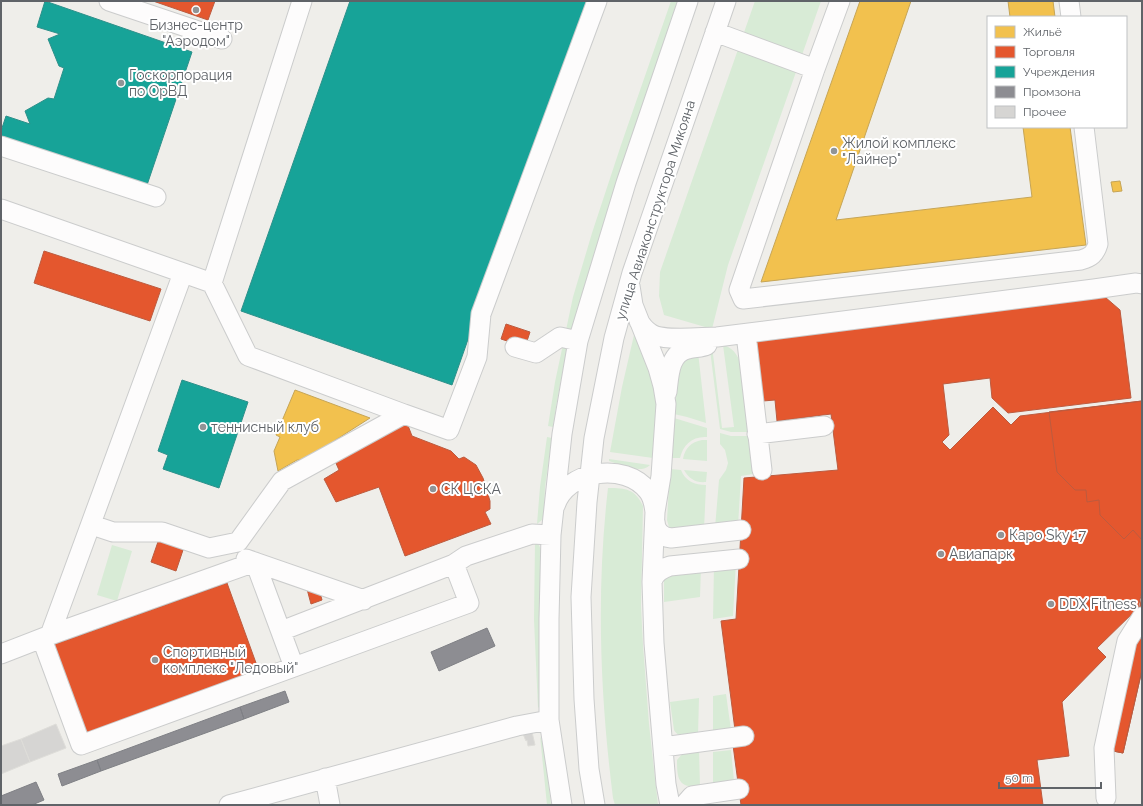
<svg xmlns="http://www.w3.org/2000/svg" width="1143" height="806" viewBox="0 0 1143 806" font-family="Raleway,sans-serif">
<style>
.green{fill:#d8ebd6}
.homes{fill:#f2c14e;stroke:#c6a556}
.shops{fill:#e4572e;stroke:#bc5b3f}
.public{fill:#17a398;stroke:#2d908a}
.industry{fill:#8d8d92;stroke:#7f8085}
.building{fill:#d6d5d3;stroke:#deddd9}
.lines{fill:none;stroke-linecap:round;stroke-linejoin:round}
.minor-casing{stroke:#cbcccc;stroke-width:21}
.minor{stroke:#fdfcfc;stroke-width:19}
.poi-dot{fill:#919496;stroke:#fff;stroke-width:1.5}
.labels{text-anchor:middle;stroke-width:4;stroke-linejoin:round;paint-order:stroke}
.poi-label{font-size:14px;fill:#5f6368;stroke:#fff;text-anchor:start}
.street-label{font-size:14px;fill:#5f6368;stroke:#fff}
</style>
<rect width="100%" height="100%" fill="#efeeea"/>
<!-- green -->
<path class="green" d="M671,1H679C655,71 631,140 608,210C585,281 563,353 553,427L548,426L555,382L573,297L592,233L621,145Z
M755,1H821L728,265L712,329L664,315L659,296L660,272Z
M634,335H636L651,371L658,404L653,458L610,452L622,387Z
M716,344L713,354L722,428L734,427L723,345C732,347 737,354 740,362L748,432H731L720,429L710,350Z
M698,352L706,423L687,417L674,414L679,363Z
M674,418L707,428V437C692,436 683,445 680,458H671Z
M720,433L731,436H748L753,474L741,476L738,526L715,528L719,480L726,470L728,463L725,450L720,444Z
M547,437L552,438L545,487L544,514L542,520L537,524L540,487Z
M702,440H707V461L683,459C685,448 691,442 702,440Z
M609,459L650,465C640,475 620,464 609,461Z
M670,469L681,470C685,481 695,485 706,485L704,530L675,531L669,527L667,520Z
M684,470L707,472L706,482C696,483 689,479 684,470Z
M608,488C626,488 635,489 643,506L641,606L643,645L649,724L658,805H615L613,798C600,695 596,591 608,488Z
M535,542L539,545L542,553L539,620L541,704L538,708L534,620Z
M112,545L132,551L117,601L97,595Z
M736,562L733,616L713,619L714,565Z
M701,567L700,597L664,602V579L666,574Z
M726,694L731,730L713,733V696Z
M699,698L698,735C689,736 679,739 674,730L670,702Z
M540,736L544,747L551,805H547Z
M699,750L700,786C678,789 677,778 677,760L683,753Z
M731,750L734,781L713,784V752Z"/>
<!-- homes -->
<path class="homes" d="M860,1H911L836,220L1032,197L1023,127H1070L1086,245L761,282Z
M1008,1H1053L1055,17H1010Z
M1120,181L1122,191L1113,192L1111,182Z
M295,390L370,418L334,441L331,445L302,460H297L278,471L274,451L280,437L276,435Z"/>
<!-- shops -->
<path class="shops" d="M153,1H215L208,20Z
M44,251L161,289L150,321L34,283Z
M1105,297L1120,310L1131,398L1008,413L992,398L990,378L943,384L949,435L942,442L950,450L993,407L1011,425L1020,416L1142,401V591L1138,608L1097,648L1106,657L1062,702L1069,756L1037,760L1043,805H741L733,745L735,730L721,621L736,619L744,478L838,470L831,414L777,421L775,400L763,401L755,340Z
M506,324L530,332L525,347L501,339Z
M1142,401V540L1133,530L1124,539L1100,515L1099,500L1087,502L1086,490H1075L1057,472L1049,412Z
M407,423L412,436L451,451L459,459L464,457L476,465L483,478L490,501V509L485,512L491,524L405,556L379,487L336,502L324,479L339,470L335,461L350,455L347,448Z
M160,536L185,544L176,571L151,562Z
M227,583L260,674L83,738L50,646Z
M318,585L322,600L311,604L307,589Z
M1142,597V670L1123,753L1108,750Z
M1142,597V670L1123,753L1108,750Z"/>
<!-- public -->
<path class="public" d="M45,1L192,52L146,188L1,138V131L6,116L30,124L25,111L48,98L54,99L64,68L59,66L48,39L60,34L37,27Z
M350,1H587L452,385L241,311Z
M182,380L248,402L219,488L163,469L168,455L158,451Z"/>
<!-- industry -->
<path class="industry" d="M487,628L495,646L439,671L431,652Z
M285,691L289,702L244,719L240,707Z
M240,707L244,719L101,771L97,760Z
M97,760L101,771L62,786L58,774Z
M36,782L44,800L32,805H1V796Z"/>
<!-- building -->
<path class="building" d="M56,724L66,748L30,762L21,739Z
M532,732L535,745L528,746L527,740L526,741L523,734Z
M21,739L30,762L1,774V746Z"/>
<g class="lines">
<!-- minor casing -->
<g class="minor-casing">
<path id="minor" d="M109,1L222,39
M840,1L815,69L739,290L743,299L1081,260C1091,257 1095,254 1098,244L1084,127
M1069,1L1071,17
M715,32L815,69
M1,146L156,197
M1,209L212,283
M630,286L633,305L658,368L663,386L666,404L661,476L655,512L652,582L654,643L666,784L670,805
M639,321C642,326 645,330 650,333C662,342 701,337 717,337L1094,289L1136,283L1142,284
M746,334L762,470
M515,347L536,353L560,337L578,341
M667,392C669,376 669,353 688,349C694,347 701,348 707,345
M404,414L449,430L477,357L481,314L597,1
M757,434L824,426
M555,506C566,470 625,461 648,491C653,497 654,504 655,512
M655,521C655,531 661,537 671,538L741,530
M92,525L113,532H162L209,548L238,542L282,481L404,414L248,356L212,283L302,1
M246,559L364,600
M652,582C654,573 661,569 670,566L739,559
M281,631L454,564L466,556L532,534L551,535
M50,635L255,562L294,667
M42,639L81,745L469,603L454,564
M1,654L50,635L183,273
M663,747L744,736
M325,778L330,805
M1106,798L1104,748L1127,641L1142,617
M229,805L517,726L549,720
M562,805L549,720V619L551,535L562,434L578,341L626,183L688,1
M595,805L589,769L584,699L581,597L587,502L594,438L614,338L632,273L726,1
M686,805L685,804L692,796L739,789"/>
</g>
<!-- minor -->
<use href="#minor" class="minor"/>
</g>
<!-- markers -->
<g class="poi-dot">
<circle cx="196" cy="10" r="4"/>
<circle cx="121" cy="83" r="4"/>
<circle cx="834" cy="151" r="4"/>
<circle cx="203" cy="427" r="4"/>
<circle cx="433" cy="489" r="4"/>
<circle cx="1001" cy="535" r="4"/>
<circle cx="941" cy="554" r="4"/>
<circle cx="1051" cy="604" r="4"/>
<circle cx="155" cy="660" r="4"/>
</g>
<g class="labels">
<!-- poi labels -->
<g class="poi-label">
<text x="196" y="30" text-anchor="middle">Бизнес-центр<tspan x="196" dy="16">"Аэродом"</tspan></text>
<text x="129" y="80">Госкорпорация<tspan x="129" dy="16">по ОрВД</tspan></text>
<text x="842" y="148">Жилой комплекс<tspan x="842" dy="16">"Лайнер"</tspan></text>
<text x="211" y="432">теннисный клуб</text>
<text x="441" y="494">СК ЦСКА</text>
<text x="1009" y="540">Каро Sky 17</text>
<text x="949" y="559">Авиапарк</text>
<text x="1059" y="609">DDX Fitness</text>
<text x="163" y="657">Спортивный<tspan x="163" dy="16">комплекс "Ледовый"</tspan></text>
</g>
<!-- street labels -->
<g class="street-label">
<text transform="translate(655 210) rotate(-72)" y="5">улица Авиаконструктора Микояна</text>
</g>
</g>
<!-- border -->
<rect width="1143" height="806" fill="none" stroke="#5f6368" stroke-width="4"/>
<!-- legend -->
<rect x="987" y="16" width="140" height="112" fill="#ffffff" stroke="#bfc1c3"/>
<rect x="995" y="26" width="20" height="12" fill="#f2c14e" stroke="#bfc1c3"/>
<text x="1023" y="36" font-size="12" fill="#5f6368">Жильё</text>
<rect x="995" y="46" width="20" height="12" fill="#e4572e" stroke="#bfc1c3"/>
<text x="1023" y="56" font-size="12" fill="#5f6368">Торговля</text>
<rect x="995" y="66" width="20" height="12" fill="#17a398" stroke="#bfc1c3"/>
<text x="1023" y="76" font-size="12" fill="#5f6368">Учреждения</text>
<rect x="995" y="86" width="20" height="12" fill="#8d8d92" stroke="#bfc1c3"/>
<text x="1023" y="96" font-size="12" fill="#5f6368">Промзона</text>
<rect x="995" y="106" width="20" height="12" fill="#d6d5d3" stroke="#bfc1c3"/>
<text x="1023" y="116" font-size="12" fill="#5f6368">Прочее</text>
<!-- scale -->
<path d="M999 782v6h102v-6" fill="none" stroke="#5f6368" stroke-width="2"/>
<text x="1005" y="782" font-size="12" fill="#5f6368" stroke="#ffffff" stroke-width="3" paint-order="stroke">50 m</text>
</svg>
